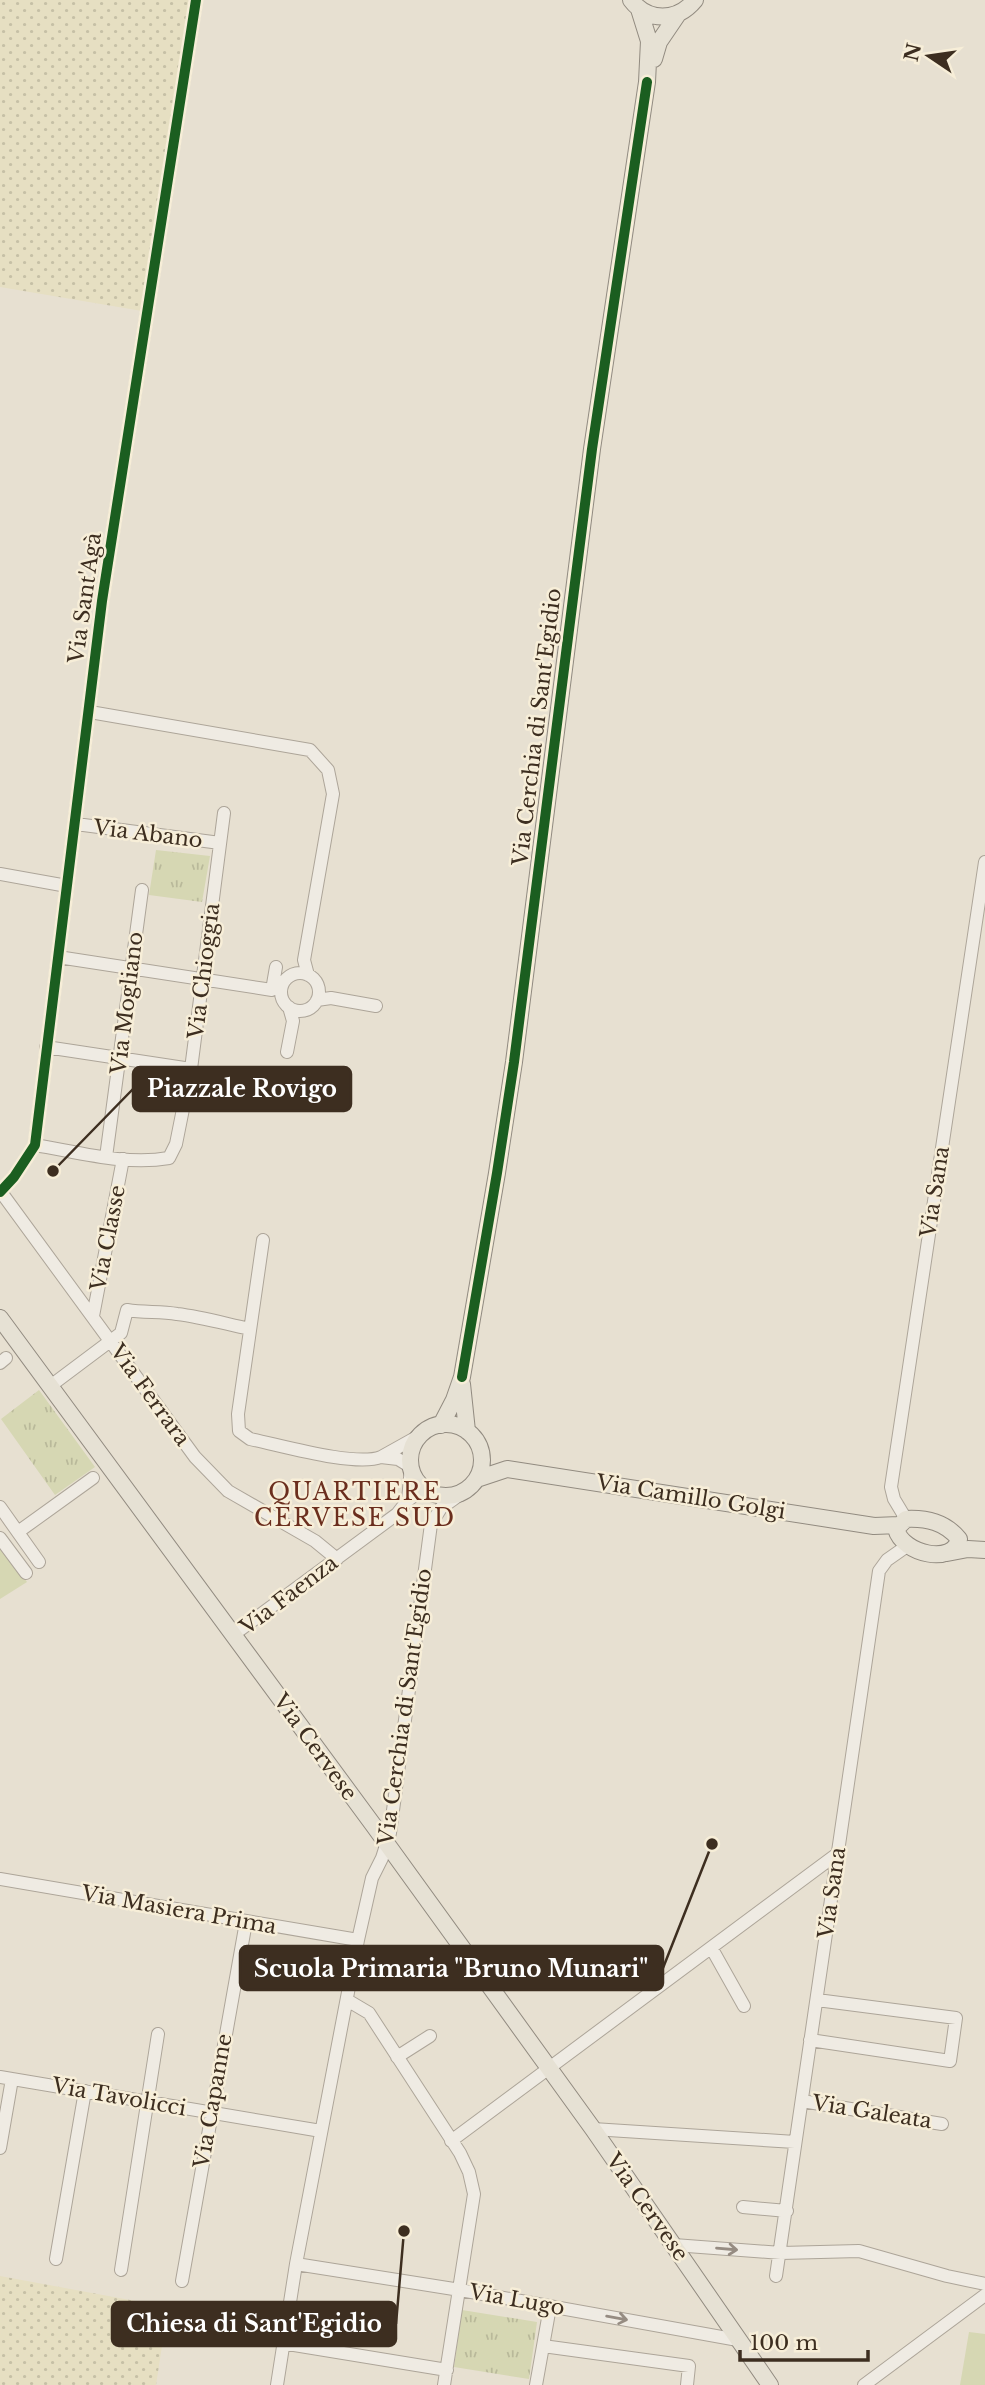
<svg xmlns="http://www.w3.org/2000/svg" width="985" height="2385" viewBox="0 0 985 2385" font-family="'Libre Baskerville',serif">
<style>
.farmland{fill:url(#farmland-dots)}
.park{fill:url(#park-tufts)}
.garden{fill:#d6d7b3}
.lines{fill:none;stroke-linecap:round;stroke-linejoin:round}
.minor-casing{stroke:#ada599;stroke-width:14}
.major-casing{stroke:#928b80;stroke-width:18}
.minor{stroke:#efebe3;stroke-width:12}
.major{stroke:#e6e1d4;stroke-width:16}
.cycleway-casing{stroke:#f7eed8;stroke-width:15}
.cycleway{stroke:#1b5e20;stroke-width:10}
.oneway{stroke:#968c82}
.labels{text-anchor:middle;stroke-width:5;stroke-linejoin:round;paint-order:stroke}
.street-label{font-size:21px;fill:#3d2e20;stroke:#f7eed8}
.neighbourhood-label{font-size:23px;letter-spacing:2px;fill:#6b2e1e;stroke:#f7eed8}
.leader{fill:none;stroke:#3d2e20;stroke-width:2.5}
.callout-dot{fill:#3d2e20;stroke:#f7eed8;stroke-width:2.5}
.callout{fill:#3d2e20;stroke:#3d2e20;stroke-width:2.5}
.callout-label{font-size:23px;text-anchor:middle;font-weight:bold;fill:#fff}
</style>
<defs>
<pattern id="farmland-dots" width="8" height="8" patternUnits="userSpaceOnUse" patternTransform="scale(1.75)"><rect width="8" height="8" fill="#e6dfc2"/><path d="M2 2h.1M6 6h.1" fill="none" stroke="#c6c0a6" stroke-width="1.8" stroke-linecap="round"/></pattern>
<pattern id="park-tufts" width="24" height="20" patternUnits="userSpaceOnUse" patternTransform="scale(1.75)"><rect width="24" height="20" fill="#d6d7b3"/><path d="M3 7l-1-3M5 7V3M7 7l1-3M15 17l-1-3M17 17v-4M19 17l1-3" fill="none" stroke="#b9b99a"/></pattern>
</defs>
<rect width="100%" height="100%" fill="#e7e0d1"/>
<!-- farmland -->
<path class="farmland" d="M0,0H191L142,311L0,287Z
M0,2276L168,2307L156,2385H0Z"/>
<!-- park -->
<path class="park" d="M156,850L210,856L202,902L149,895Z
M39,1390L95,1467L55,1495L1,1419Z
M462,2310L537,2322L529,2379L454,2367Z"/>
<!-- garden -->
<path class="garden" d="M0,1544L27,1582L0,1599Z
M969,2332L985,2334V2385H960Z"/>
<g class="lines">
<!-- minor casing -->
<g class="minor-casing">
<path id="minor" d="M90,712L310,750L328,770L333,794L304,960L308,975
M76,824L220,843
M0,874L67,886
M58,957L272,990L276,967
M281 992a19 19 0 1 1 38 0a19 19 0 1 1-38 0Z
M317,1000L331,998L376,1006
M46,1047L191,1069
M287,1052L293,1021L289,1007
M35,1145C78,1152 126,1166 169,1158L176,1144L191,1069L224,813
M106,1157L142,890
M0,1192L14,1177L35,1145L102,601L196,0
M1,1192L195,1457L228,1491L315,1541L337,1559
M263,1240L238,1414L239,1431L250,1439C280,1445 355,1467 381,1457
M93,1316L123,1159
M0,1363L6,1358
M49,1387L121,1333L127,1310C144,1313 160,1311 177,1314C202,1317 226,1324 250,1329
M424,1433L381,1457L398,1459L411,1467L408,1500L415,1495L430,1492
M0,1507L39,1562
M906,1519L894,1499L891,1487L985,862
M18,1532L93,1478
M0,1538L26,1573
M233,1635L397,1514L408,1500
M0,1879L358,1940
M712,1949L744,2006
M347,2000L369,2013L460,2153L469,2172L474,2194L444,2385
M810,2040L950,2061L956,2018L817,2000
M397,2057L430,2036
M0,2077L321,2131
M802,2101L942,2124
M593,2129L795,2142
M451,2141L837,1854
M0,2148L12,2079
M743,2207L787,2211
M674,2245L781,2253L859,2251L947,2276L985,2284
M56,2259L85,2091
M296,2264L460,2290L738,2340
M121,2270L158,2034
M776,2276L879,1571L887,1560L907,1546
M182,2281L246,1922
M282,2343L447,2370
M543,2346L689,2366L687,2385
M277,2385L296,2264L358,1940L372,1878L382,1858L390,1833L431,1524L441,1508L462,1493
M536,2385L550,2307
M864,2385L985,2295"/>
</g>
<!-- major casing -->
<g class="major-casing">
<path id="major" d="M631,0C648,22 677,22 695,0
M654,59L659,42L678,14
M0,1318L374,1826L593,2129L770,2385
M462,1384L467,1431
M410 1460a36 36 0 1 1 72 0a36 36 0 1 1-72 0Z
M441,1425L454,1400L462,1377L497,1173L514,1062L592,449L647,82L649,41L639,9
M477,1479L507,1469L874,1526L899,1525
M906,1519C927,1518 945,1522 959,1539C954,1565 903,1555 896,1529Z
M947,1553L968,1549L985,1550"/>
</g>
<!-- minor -->
<use href="#minor" class="minor"/>
<!-- major -->
<use href="#major" class="major"/>
<!-- cycleway casing -->
<g class="cycleway-casing">
<path id="cycleway" d="M0,1192L14,1177L35,1145L102,601L196,0
M462,1377L497,1173L514,1062L592,449L647,82"/>
</g>
<!-- cycleway -->
<use href="#cycleway" class="cycleway"/>
</g>
<!-- one-way arrows -->
<defs><path id="oneway-shaft" d="M-6 0H5M1.5-3L5.5 0L1.5 3" fill="none" stroke-width="1.6" stroke-linecap="round" stroke-linejoin="round" transform="scale(1.75)"/></defs>
<g class="oneway">
<use href="#oneway-shaft" transform="translate(727 2249) rotate(5)"/>
<use href="#oneway-shaft" transform="translate(617 2318) rotate(10)"/>
</g>
<g class="labels">
<!-- street labels -->
<g class="street-label">
<text transform="translate(85 598) rotate(-82)" y="7">Via Sant'Agà</text>
<text transform="translate(537 727) rotate(-83)" y="7">Via Cerchia di Sant'Egidio</text>
<text transform="translate(148 834) rotate(7)" y="7">Via Abano</text>
<text transform="translate(204 971) rotate(-83)" y="7">Via Chioggia</text>
<text transform="translate(127 1003) rotate(-83)" y="7">Via Mogliano</text>
<text transform="translate(935 1192) rotate(-81)" y="7">Via Sana</text>
<text transform="translate(108 1238) rotate(-79)" y="7">Via Classe</text>
<text transform="translate(150 1395) rotate(54)" y="7">Via Ferrara</text>
<text transform="translate(691 1497) rotate(9)" y="7">Via Camillo Golgi</text>
<text transform="translate(289 1595) rotate(-37)" y="7">Via Faenza</text>
<text transform="translate(405 1707) rotate(-82)" y="7">Via Cerchia di Sant'Egidio</text>
<text transform="translate(315 1747) rotate(54)" y="7">Via Cervese</text>
<text transform="translate(832 1893) rotate(-82)" y="7">Via Sana</text>
<text transform="translate(179 1910) rotate(10)" y="7">Via Masiera Prima</text>
<text transform="translate(119 2097) rotate(10)" y="7">Via Tavolicci</text>
<text transform="translate(213 2101) rotate(-80)" y="7">Via Capanne</text>
<text transform="translate(872 2112) rotate(9)" y="7">Via Galeata</text>
<text transform="translate(647 2207) rotate(55)" y="7">Via Cervese</text>
<text transform="translate(517 2300) rotate(10)" y="7">Via Lugo</text>
</g>
<!-- neighbourhood labels -->
<g class="neighbourhood-label">
<text x="355" y="1500">QUARTIERE<tspan x="355" dy="26">CERVESE SUD</tspan></text>
</g>
</g>
<!-- callouts -->
<path class="leader" d="M53 1171L133 1089M712 1844L663 1968M404 2231L396 2324"/>
<g class="callout-dot">
<circle cx="53" cy="1171" r="7"/>
<circle cx="712" cy="1844" r="7"/>
<circle cx="404" cy="2231" r="7"/>
</g>
<g class="callout">
<rect x="133" y="1067" width="218" height="44" rx="7"/>
<rect x="240" y="1946" width="423" height="44" rx="7"/>
<rect x="112" y="2302" width="284" height="44" rx="7"/>
</g>
<g class="callout-label">
<text x="242" y="1097">Piazzale Rovigo</text>
<text x="451" y="1977">Scuola Primaria "Bruno Munari"</text>
<text x="254" y="2332">Chiesa di Sant'Egidio</text>
</g>
<!-- north arrow -->
<g transform="translate(929 56) rotate(283)" stroke="#f7eed8" stroke-width="5" paint-order="stroke">
<path d="M0-5L12 26L0 18L-12 26Z" fill="#3d2e20"/>
<text y="-10" font-size="19" font-weight="bold" text-anchor="middle" fill="#3d2e20">N</text>
</g>
<!-- scale -->
<path d="M740 2350v10h128v-10" fill="none" stroke="#3d2e20" stroke-width="3.5"/>
<text x="750" y="2350" font-size="21" fill="#3d2e20" stroke="#f7eed8" stroke-width="5" paint-order="stroke">100 m</text>
</svg>
